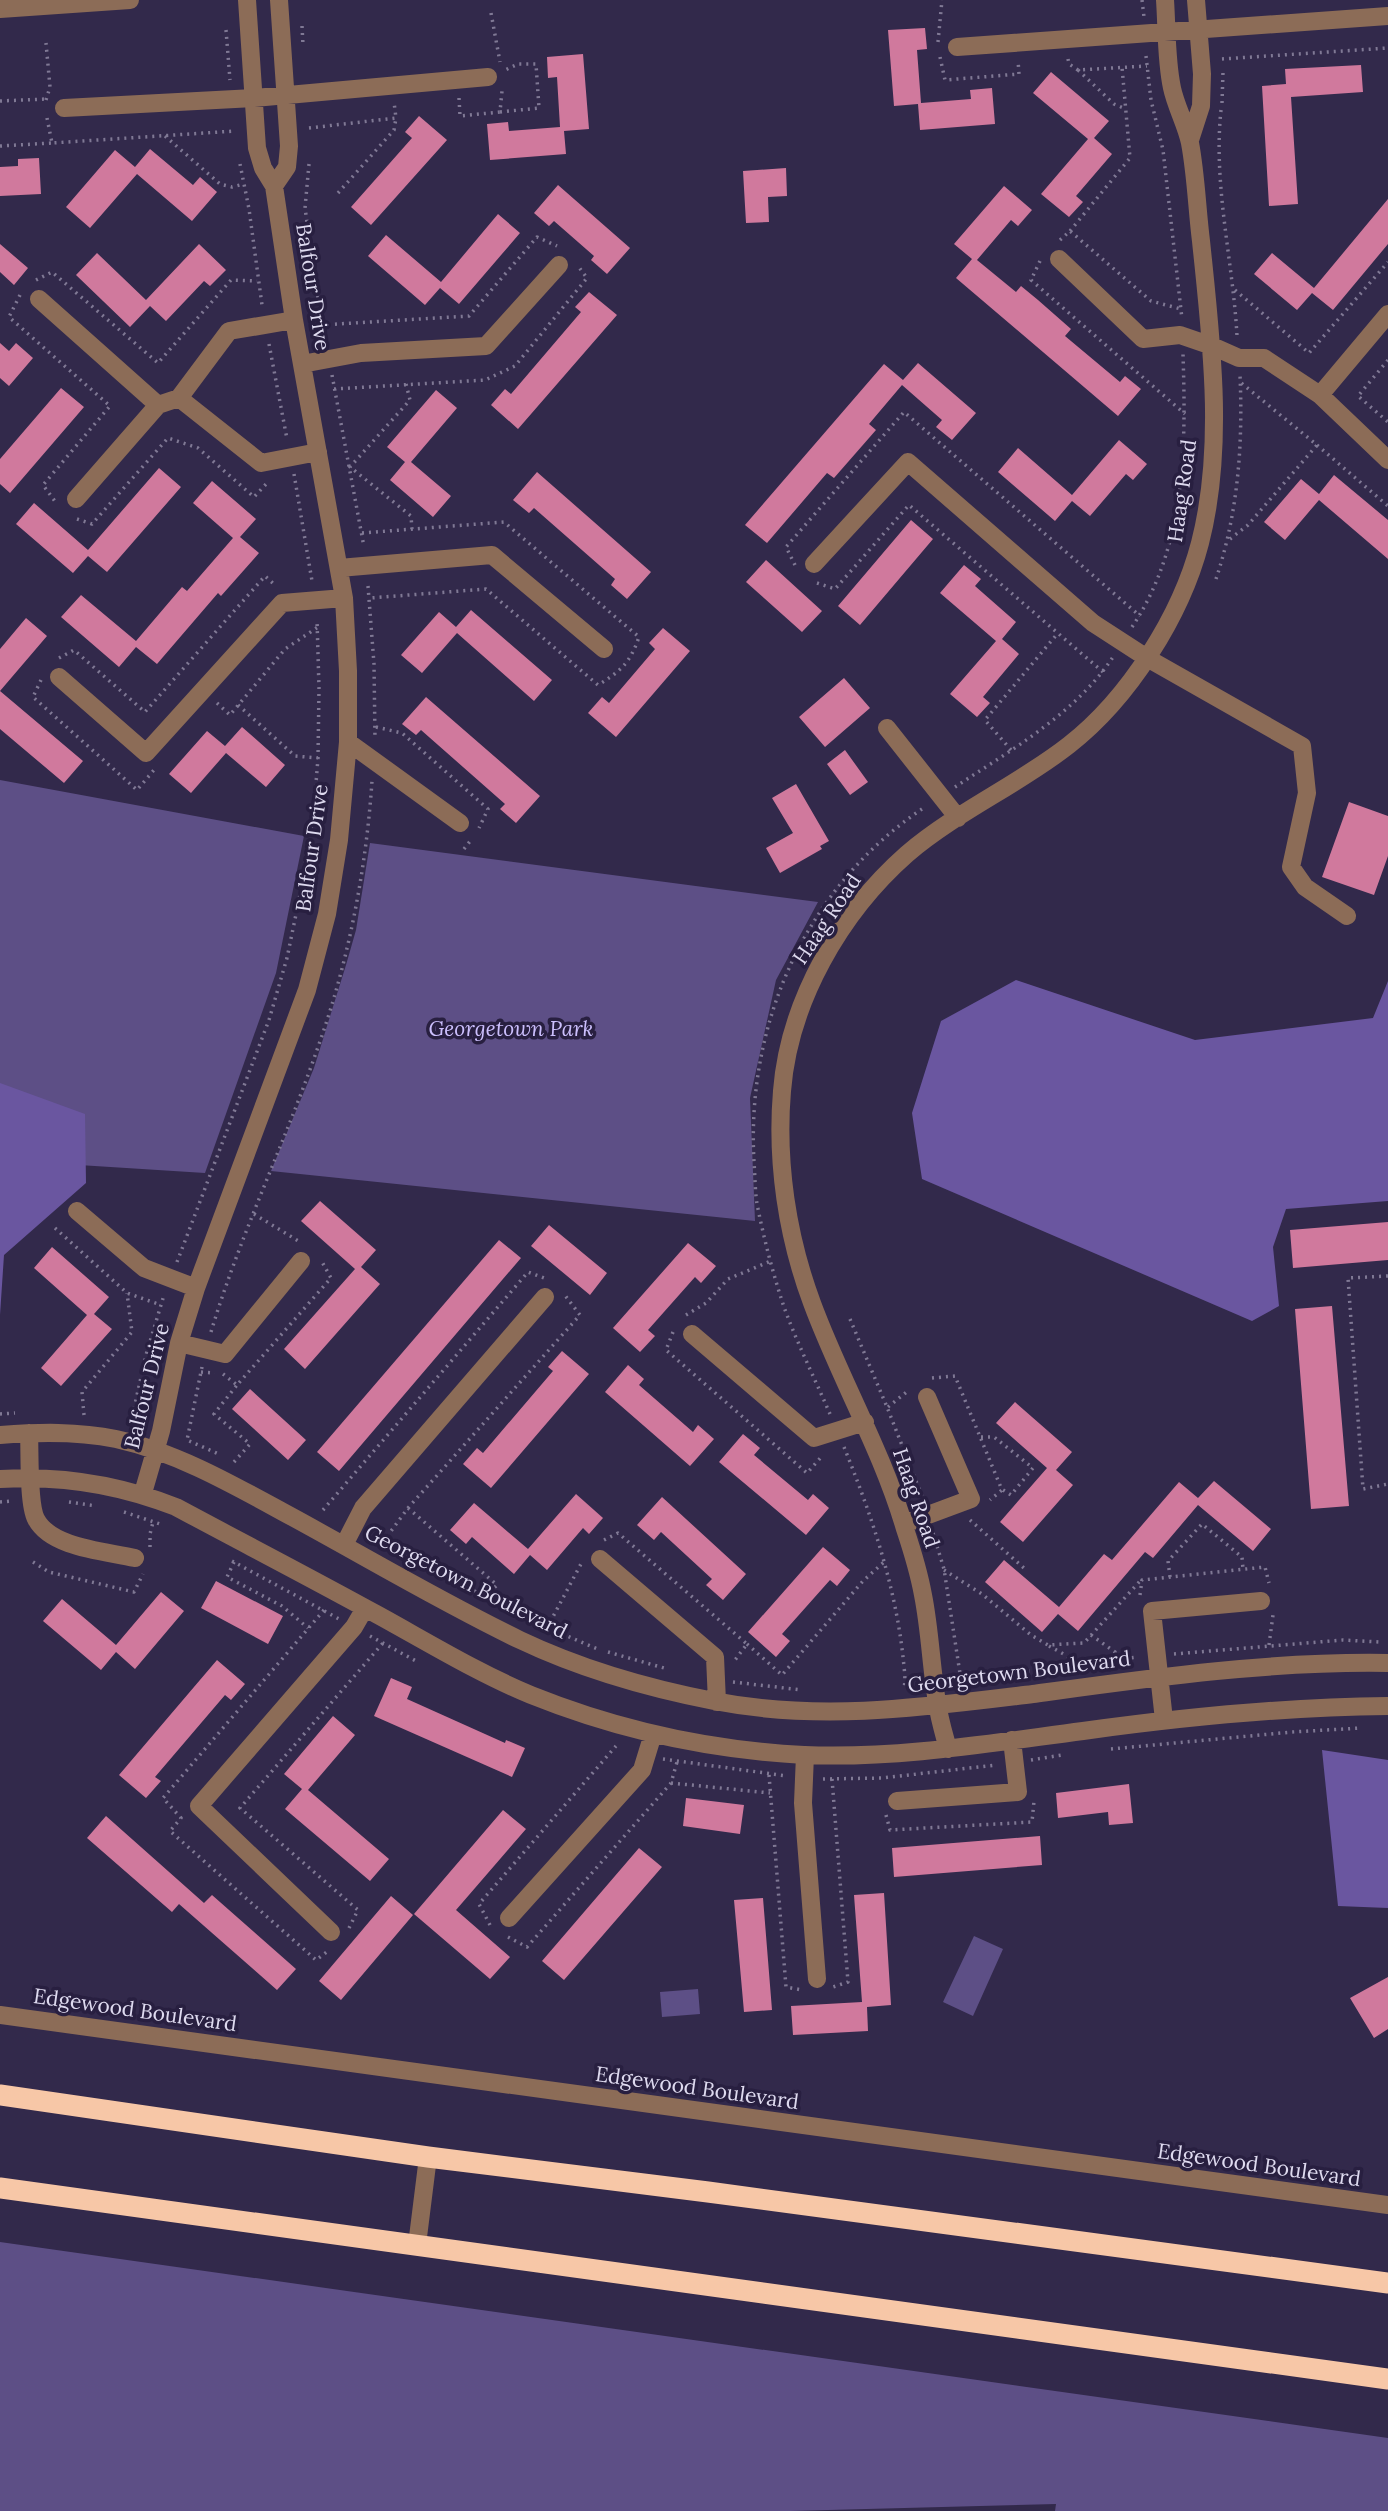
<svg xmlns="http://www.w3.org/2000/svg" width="1388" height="2511" viewBox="0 0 1388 2511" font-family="Lora,serif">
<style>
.green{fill:#5d4f86}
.forest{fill:#6a56a0}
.building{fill:#d0799d}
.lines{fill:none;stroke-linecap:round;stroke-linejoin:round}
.path{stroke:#807995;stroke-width:3.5;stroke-dasharray:2 5;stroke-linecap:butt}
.minor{stroke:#8c6c57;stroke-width:18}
.highway{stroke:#f7c7a7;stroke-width:21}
.labels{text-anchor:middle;stroke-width:7;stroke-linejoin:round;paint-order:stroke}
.street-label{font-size:21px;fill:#dedaef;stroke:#281f40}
.park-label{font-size:21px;font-style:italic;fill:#ccbffd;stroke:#281f40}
</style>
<rect width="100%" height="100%" fill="#32294b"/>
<!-- green -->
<path class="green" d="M0,780L304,836L276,973L205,1173L0,1160Z
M370,843L818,902L776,980L750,1098L755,1221L271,1171L314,1068L346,965L356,930Z
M974,1936L1003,1949L973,2016L943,2002Z
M698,1989L700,2014L662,2017L660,1992Z
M0,2242L1388,2438V2511H1055L1056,2504L791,2511H0Z"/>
<!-- forest -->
<path class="forest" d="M1016,980L1195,1040L1373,1018L1388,981V1201L1286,1209L1273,1247L1279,1306L1252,1321L922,1179L912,1113L941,1021Z
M0,1083L85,1114L86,1183L4,1255L0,1315Z
M1322,1750L1388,1760V1908L1338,1906Z"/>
<!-- building -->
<path class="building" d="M925,28L927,49L917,50L921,103L971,99L970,90L992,88L995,124L920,130L918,104L894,106L888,30Z
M583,54L589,129L564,131L566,154L490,160L487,124L508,122L509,131L560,127L557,77L548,78L547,57Z
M1361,65L1363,92L1291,97L1298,204L1269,206L1262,86L1286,84L1285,69Z
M1051,72L1109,121L1094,138L1112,154L1076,196L1083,202L1069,217L1041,194L1088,139L1033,93Z
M419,116L447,140L371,225L351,207L412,138L405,132Z
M150,149L193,185L200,177L217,192L192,221L137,174L90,228L66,207L115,150L135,167Z
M39,158L41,194L0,196V167L18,166V159Z
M786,168L787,196L768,197L769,222L746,223L743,171Z
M558,185L630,248L607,274L591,260L594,256L554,221L549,226L534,213Z
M1004,186L1032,210L1018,226L1011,220L977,260L1016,292L1021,286L1038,300L1071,329L1065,336L1120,382L1125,376L1141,389L1118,416L956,278L972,259L954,244Z
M1388,199V244L1333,310L1312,293L1297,310L1254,274L1272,253L1314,288Z
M498,214L520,233L459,304L440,288L425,305L368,256L386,235L441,282Z
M0,244L28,268L14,285L0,272Z
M199,244L226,270L210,286L204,281L166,321L150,306L130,327L76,275L97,253L146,300Z
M589,292L617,315L518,429L491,405L505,389L511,394L581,312L575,307Z
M0,343L9,351L16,343L33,358L9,386L0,378Z
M918,363L976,413L952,440L936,427L942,420L902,385L869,424L876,430L834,478L827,473L767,543L745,525L884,364L903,380Z
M61,388L84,407L10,493L0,484V459Z
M436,390L457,408L411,462L451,496L433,517L390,480L405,462L387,447Z
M1119,440L1147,464L1133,480L1126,474L1090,516L1072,501L1055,521L998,472L1018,448L1072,495Z
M159,468L181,487L107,572L88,556L73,573L16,524L34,503L88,550Z
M537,472L651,572L627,599L611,585L615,579L534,508L529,513L513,500Z
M1334,475L1388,520V559L1319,500L1285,540L1264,522L1301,479L1319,494Z
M212,481L256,519L240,537L259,553L221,596L218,593L157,664L136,647L119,667L61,617L81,595L136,641L182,587L187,591L233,538L193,503Z
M911,520L933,539L860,625L838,606Z
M766,560L822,611L802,632L746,582Z
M964,565L981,579L975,586L1016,622L1002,639L1019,654L983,697L990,703L977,717L950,694L996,641L940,593Z
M471,610L552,680L534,701L457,633L422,673L401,655L439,612L456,627Z
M26,618L47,636L0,691L83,761L64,783L0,729V649Z
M663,628L690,651L616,737L588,713L602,697L609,703L655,649L649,643Z
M844,678L870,708L825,747L799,717Z
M426,697L540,796L516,823L500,809L505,804L421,730L416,735L402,724Z
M242,727L285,765L266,787L226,753L191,793L169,774L207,731L225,746Z
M845,750L868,782L850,795L827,764Z
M796,784L829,841L820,846L822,849L780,873L766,848L793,833L772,798Z
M1349,802L1388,816V856L1374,895L1322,877Z
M320,1201L376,1250L361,1267L380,1284L305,1369L284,1349L355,1269L301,1221Z
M1388,1222V1260L1293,1268L1290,1230Z
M549,1225L607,1273L590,1295L531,1246Z
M499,1240L521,1258L339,1471L317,1452Z
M688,1243L716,1266L701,1283L695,1277L648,1330L655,1336L640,1352L613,1328Z
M52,1247L109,1297L94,1314L112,1329L61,1386L41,1368L87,1315L34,1268Z
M1332,1306L1349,1506L1311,1509L1295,1309Z
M562,1351L589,1374L491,1488L463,1464L477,1448L483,1453L553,1371L548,1367Z
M628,1365L644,1379L639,1385L693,1432L698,1425L714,1439L690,1466L605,1392Z
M250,1389L306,1440L288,1460L232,1409Z
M1015,1402L1072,1452L1056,1470L1073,1485L1023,1542L1000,1522L1047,1468L996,1423Z
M743,1434L760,1448L754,1455L808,1500L813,1494L829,1508L806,1535L719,1462Z
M1214,1481L1271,1529L1253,1551L1198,1505L1153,1558L1145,1552L1078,1631L1058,1614L1042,1632L985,1582L1004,1560L1059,1607L1104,1554L1112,1560L1179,1482L1198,1498Z
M576,1494L603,1518L589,1534L583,1528L547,1570L530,1555L514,1574L472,1537L466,1544L450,1530L474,1503L528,1549Z
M662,1497L746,1574L723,1600L706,1585L712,1579L661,1532L654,1540L637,1525Z
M823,1547L850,1570L837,1586L830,1580L782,1634L790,1641L776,1657L748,1632Z
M216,1581L283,1616L268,1644L201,1608Z
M161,1592L184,1611L135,1669L116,1652L101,1670L43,1621L62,1599L116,1645Z
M217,1660L245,1684L231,1700L225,1695L155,1777L161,1781L146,1798L119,1775Z
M391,1678L412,1687L407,1699L505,1743L506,1740L525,1748L512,1777L374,1716Z
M333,1716L355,1735L308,1790L389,1859L370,1881L285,1809L302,1789L284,1774Z
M1129,1784L1133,1823L1109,1825L1108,1812L1058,1818L1056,1793Z
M686,1798L744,1805L740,1834L683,1826Z
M503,1810L526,1829L456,1910L510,1957L490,1979L414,1914Z
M106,1816L204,1903L212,1895L296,1969L277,1990L179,1904L172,1912L87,1838Z
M1040,1836L1042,1865L894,1877L892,1848Z
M639,1848L662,1867L564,1980L542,1961Z
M884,1893L891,2005L867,2007L868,2031L793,2035L791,2006L862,2002L854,1895Z
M391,1896L413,1915L341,2000L319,1981Z
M763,1898L772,2010L744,2012L734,1900Z
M1388,1977V2029L1374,2038L1350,1998Z"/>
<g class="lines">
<!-- path -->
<path class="path" d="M1142,0L1144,17
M491,13L500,62
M302,26L303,45
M226,30L230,80
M938,42L942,0
M1146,56L1151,100L1163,150L1182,319
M940,57L945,80L1019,74L1018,60
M1068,59L1069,64L1078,70L1147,66
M1222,59L1388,48
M1078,70L1114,104L1126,109
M459,98L460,116L500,112L502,91
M46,100L50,87L46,43
M0,101L46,99
M1222,103L1223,72
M1221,110C1213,185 1233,261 1237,336
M500,112L539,108L536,64H518L505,70
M47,118L52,143L235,131
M309,128L396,118L394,102
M165,136L220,184L232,187L244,184
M0,146L52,143
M240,164L249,209L262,305
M309,164L305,208L324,340
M338,193L394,130L396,118
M1070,231L1130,158L1122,67
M1060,240L1070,231L1151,301L1181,309
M1040,261L1031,280L1185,414
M36,280L52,272L158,363L231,280L257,281
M1235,290L1309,353L1388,262
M20,295L9,317L110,406L43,485L57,504
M321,325L469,316L537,237L557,246
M269,344L287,439
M1388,360L1358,396L1388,422
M332,375L364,547
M406,384L410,400L350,467L411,516L412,529
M334,389L485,380L515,366L587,278L578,266
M1317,445L1388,506
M294,474L312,581
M77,519L92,524L168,438L198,448L254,497L269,481
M362,533L504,522L639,637C630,663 621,671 598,685L486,589L370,598
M1230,539L1248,525L1317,445L1240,382
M795,565L786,547L904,412L1140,616
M1216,579C1238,513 1243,445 1240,375
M817,583L835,589L909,505L1103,672
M368,586L374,664L375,739
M1132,627C1186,546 1186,448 1183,354
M59,658L74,650L145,712L265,576L276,586
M41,680L33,697L137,790L154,770
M217,703L230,715L285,649L318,627
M238,705L295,756L318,758
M376,727L402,733L488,809L479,828
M1011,750L985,720L1058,633
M955,787C1011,750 1075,714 1113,657
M464,849L471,840
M254,1214L300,1242
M55,1228L127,1293L161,1305
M177,1262L269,1020L287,958L301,890L314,808L318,758L319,688L317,620
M1388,1276L1348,1278L1363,1489L1388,1484
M686,1315L706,1303L728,1279L771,1261
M850,1319L887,1407L923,1499
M211,1332C240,1235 285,1143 318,1047C348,963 366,871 372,781
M673,1332L666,1350L807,1473L823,1455
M202,1367L187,1440L221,1455
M201,1372L215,1373
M223,1374L237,1385L331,1278L321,1260
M932,1378L955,1376L1002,1490L990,1500
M888,1407L909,1390
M0,1414L15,1413
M830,1414C815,1379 797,1343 784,1307C773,1274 764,1239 757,1204C755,1191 755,1176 754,1162C746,1022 807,885 925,807
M84,1415L82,1392L132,1332L127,1293
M131,1422L146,1355L164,1295
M981,1437H994L1033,1468L1011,1495L1003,1490
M844,1447C871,1514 895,1584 903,1657C904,1667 906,1680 904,1688
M234,1462L250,1444L214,1414L237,1385
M0,1502L13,1501
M69,1502L96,1506
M408,1508L497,1585L485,1597
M323,1510L528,1272L544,1278
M124,1512L160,1524
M970,1520L1025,1569
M933,1533L944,1569L961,1680L1138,1657
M369,1535C445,1576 520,1617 600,1650
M604,1540L618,1533L747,1644L735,1660
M383,1542L408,1508L580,1315L564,1294
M150,1547V1534L153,1522
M232,1561L339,1619
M33,1562L49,1572L134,1592L143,1574
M234,1562L227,1577L282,1606L308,1628
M944,1570L982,1594L1031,1635L1048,1645L1084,1643L1140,1581
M1170,1577L1168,1561L1202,1524L1242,1557L1243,1569
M1140,1595L1142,1580L1265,1567L1269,1583
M324,1610L163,1798L181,1818L170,1831L316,1960L328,1951
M547,1628L582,1562
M1091,1635L1115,1652V1660
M370,1636L416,1661
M747,1644L782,1675L863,1581L884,1562
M1269,1645L1273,1615
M1049,1646L1071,1658L1073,1666
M608,1652L664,1668
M1174,1654L1343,1640L1379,1642
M733,1682L802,1690
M1111,1749L1292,1732L1361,1728
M663,1759L787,1776
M1031,1760L1062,1755
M769,1775L786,1987L802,1990
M823,1779L882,1778L996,1765
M832,1779L848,1982L833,1987
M671,1783L770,1793
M886,1815L890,1830L1032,1822L1034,1801
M490,1925L479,1904L616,1746
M349,1928L358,1910L240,1808L383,1643
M508,1937L527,1947L671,1783L677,1762"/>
<!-- minor -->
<path class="minor" d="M0,9L130,0
M957,47L1388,16
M64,108L254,98L488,77
M1190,140L1201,106L1202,74L1196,0
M274,186L287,167L289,146L279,0
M1059,259L1143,339L1180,335L1212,346L1239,358H1264L1320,395L1388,460
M39,299L158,405
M302,364L361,353L486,346L559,265
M1320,395L1388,314
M179,398L261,463L318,452
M76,499L158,405L179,398L229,331L294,320
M814,564L908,462L1093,623L1147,658L1302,746L1307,793L1291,867L1305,887L1347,916
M339,568L492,555L604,649
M59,677L146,753L282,603L344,598
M887,728L958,818
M348,742L460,823
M77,1211L144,1268L196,1288
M692,1334L814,1438L865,1422
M179,1343L225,1354L301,1261
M29,1433C30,1452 28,1504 36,1519C51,1548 105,1551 135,1558
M0,1435C39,1432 78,1431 116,1439C175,1452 230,1483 283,1512C361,1554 439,1601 520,1640C581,1669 647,1688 714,1701C821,1722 926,1707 1033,1694C1150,1678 1269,1661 1388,1663
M0,1479C62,1475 118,1484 176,1507C243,1543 311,1578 378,1615C429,1643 478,1673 531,1695C618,1730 710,1750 804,1755C897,1759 991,1743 1083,1731C1184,1717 1286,1707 1388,1706
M143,1493L161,1431L179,1343L196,1288L307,990L327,914L339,840L348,742V671L344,598L294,320L274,186L263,168L257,148L247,0
M904,1524L971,1499L927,1397
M344,1545L363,1508L545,1297
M600,1559L715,1657L717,1702
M1164,1720L1152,1611L1261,1601
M948,1749C944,1734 939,1718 937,1702C931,1666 930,1630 923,1595C919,1573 912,1550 905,1529C882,1450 840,1379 812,1303C787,1236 776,1162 782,1091C789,1002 840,913 907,854C956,812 1018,785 1069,745C1129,698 1181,616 1200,543C1225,446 1211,338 1201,241C1197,209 1196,175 1190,143C1186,124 1176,107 1172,88C1166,60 1167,29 1165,0
M805,1755L803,1803L817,1979
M897,1801L1018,1792L1012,1740
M509,1918L642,1770L653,1734
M331,1932L199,1806L354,1627L365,1608
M0,2015L1388,2205
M417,2245L428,2157"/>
<!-- highway -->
<path class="highway" d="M0,2095L428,2157L708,2192L1388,2283
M0,2188L1388,2379"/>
</g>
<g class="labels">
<!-- street labels -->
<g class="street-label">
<text transform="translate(313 287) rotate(81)" y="7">Balfour Drive</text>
<text transform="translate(1182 491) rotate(-82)" y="7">Haag Road</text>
<text transform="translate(312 848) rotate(-82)" y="7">Balfour Drive</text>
<text transform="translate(827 919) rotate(-56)" y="7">Haag Road</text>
<text transform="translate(147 1386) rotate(-76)" y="7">Balfour Drive</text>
<text transform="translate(916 1498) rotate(71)" y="7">Haag Road</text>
<text transform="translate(466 1582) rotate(27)" y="7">Georgetown Boulevard</text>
<text transform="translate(1019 1672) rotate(-7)" y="7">Georgetown Boulevard</text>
<text transform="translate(135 2010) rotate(8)" y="7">Edgewood Boulevard</text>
<text transform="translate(697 2088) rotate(8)" y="7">Edgewood Boulevard</text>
<text transform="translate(1259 2165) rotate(8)" y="7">Edgewood Boulevard</text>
</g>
<!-- park labels -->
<g class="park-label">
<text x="511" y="1036">Georgetown Park</text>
</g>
</g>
</svg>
